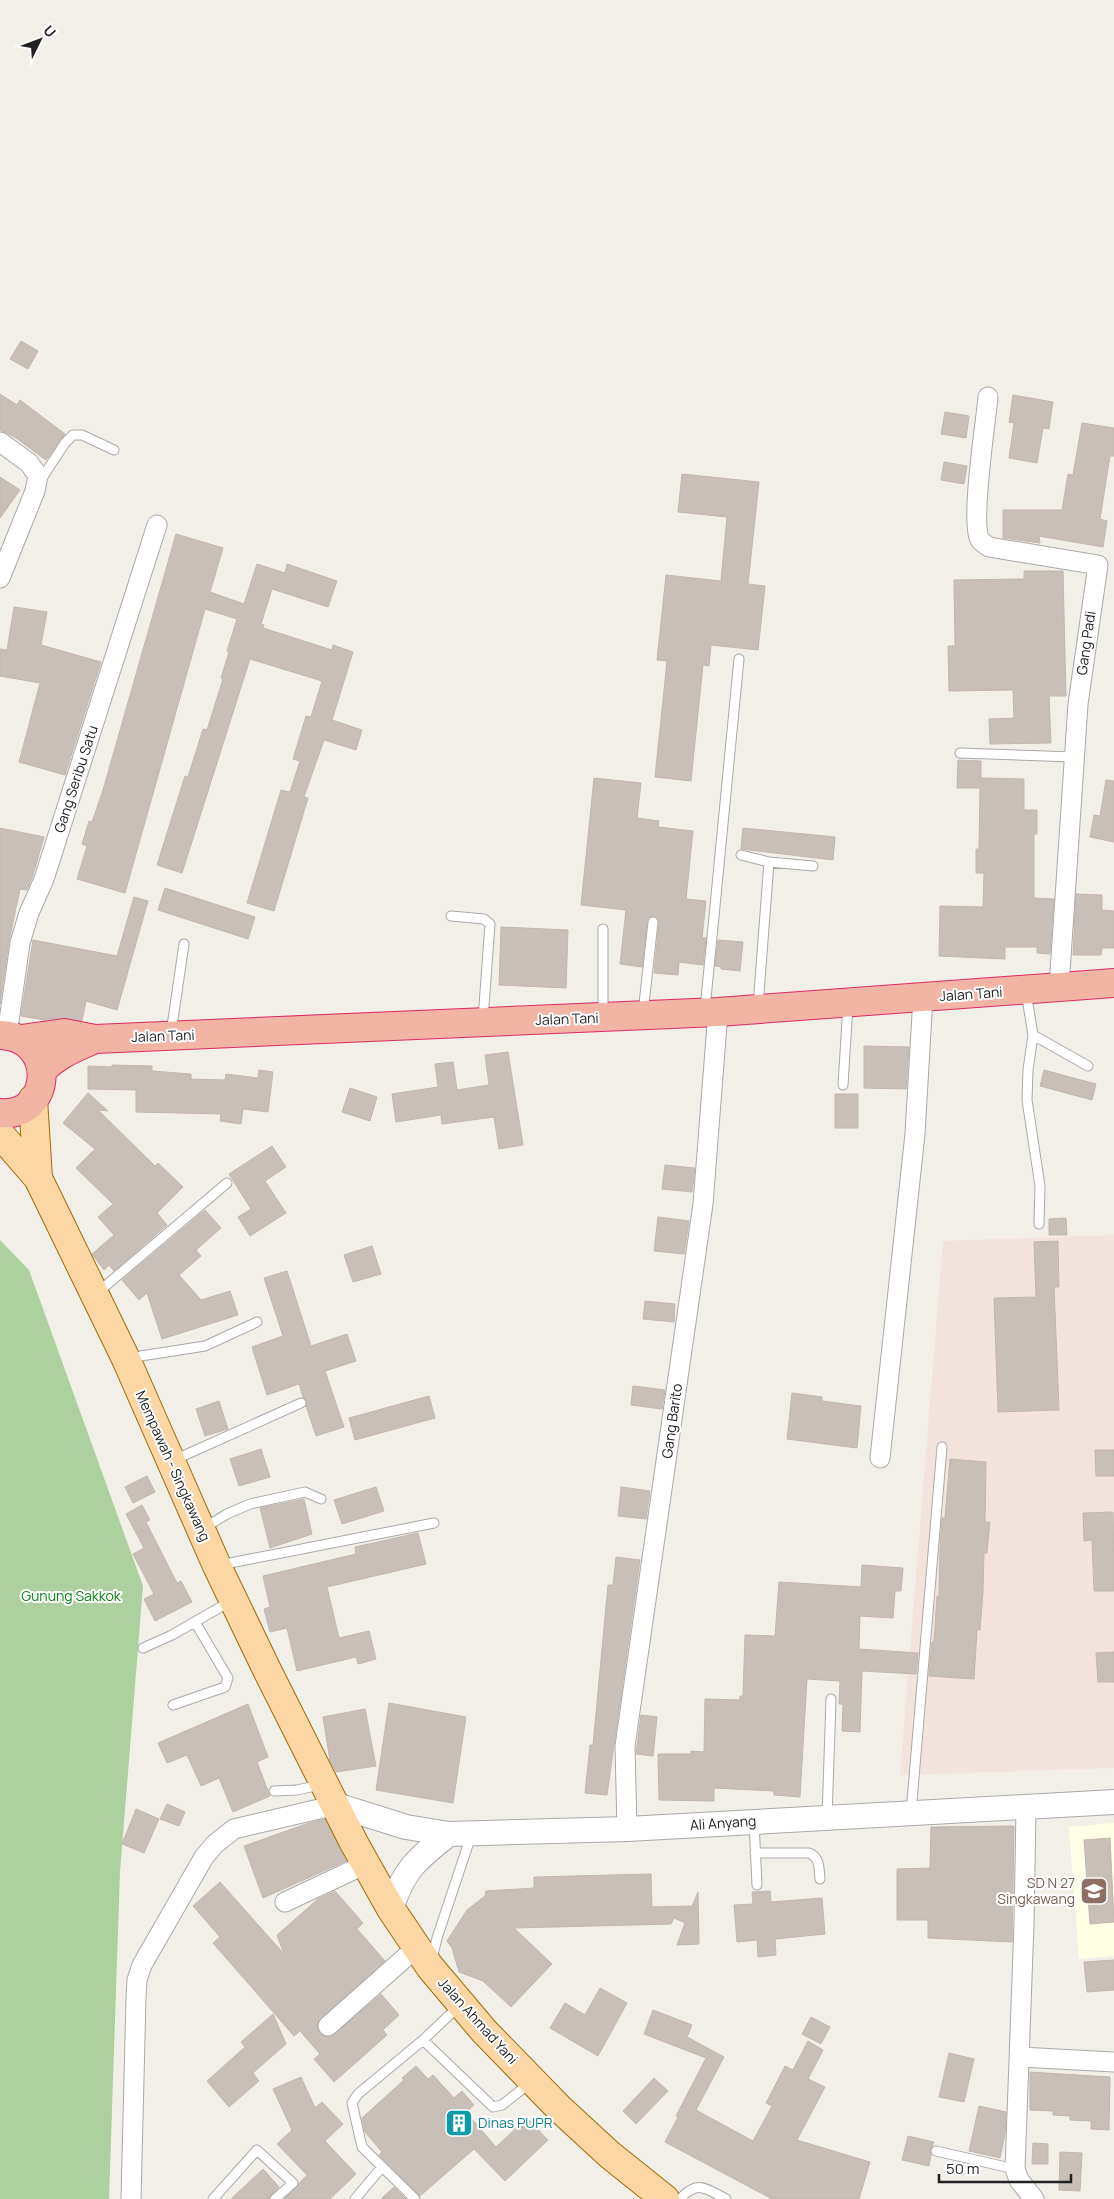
<svg xmlns="http://www.w3.org/2000/svg" width="1114" height="2199" viewBox="0 0 1114 2199" font-family="Manrope,sans-serif">
<style>
.education{fill:#ffffe5}
.military{fill:#f3e3dd}
.forest{fill:#add19e}
.building{fill:#c7bfb8;stroke:#c4b6ab}
.lines{fill:none;stroke-linecap:round;stroke-linejoin:round}
.service-casing{stroke:#a9a9a9;stroke-width:11}
.minor-casing{stroke:#a9a9a9;stroke-width:21}
.tertiary-casing{stroke:#a9a9a9;stroke-width:26}
.primary-casing{stroke:#a06b00;stroke-width:30}
.trunk-casing{stroke:#dc2a67;stroke-width:30}
.service{stroke:#fff;stroke-width:9}
.minor{stroke:#fff;stroke-width:19}
.tertiary{stroke:#fff;stroke-width:24}
.primary{stroke:#fcd6a4;stroke-width:28}
.trunk{stroke:#f2b4a3;stroke-width:28}
.labels{text-anchor:middle;stroke-width:4;stroke-linejoin:round;paint-order:stroke}
.street-label{font-size:14px;fill:#222;stroke:#fff}
.park-label{font-size:14px;fill:#0c8416;stroke:#fff}
.education-label{font-size:14px;fill:#785e54;stroke:#fff;text-anchor:end}
.culture-label{font-size:14px;fill:#0d838f;stroke:#fff;text-anchor:start}
</style>
<rect width="100%" height="100%" fill="#f2efe9"/>
<!-- education -->
<path class="education" d="M1114,1823V1956L1079,1959L1069,1827Z"/>
<!-- military -->
<path class="military" d="M1114,1235V1768L900,1775L943,1241Z"/>
<!-- forest -->
<path class="forest" d="M0,1240L29,1270L143,1586L120,1872L109,2199H0Z"/>
<!-- building -->
<path class="building" d="M21,341L38,351L28,369L10,359Z
M0,394L17,405L20,400L65,434L46,460L16,438L0,430Z
M1013,395L1053,402L1049,429L1043,428L1037,463L1009,458L1014,423L1009,422Z
M945,412L969,416L966,438L941,434Z
M1082,423L1114,428V456H1110L1100,519L1107,521L1103,547L1039,536L1040,543L1003,538V510H1062L1068,474L1073,475Z
M944,462L967,466L964,484L941,480Z
M682,474L759,482L748,584L765,586L758,650L711,645L709,666L703,665L691,781L655,777L667,661L657,660L666,575L721,581L727,517L678,512Z
M0,477L20,490L0,518Z
M176,534L223,548L210,592L244,604L257,564L285,573L287,564L337,581L328,607L272,589L261,624L264,625L263,628L332,650L333,645L353,652L332,720L362,730L356,750L324,740L304,797L308,798L274,911L247,903L281,790L290,792L300,761L293,759L306,716L311,717L322,681L250,659L182,873L157,865L185,776L188,777L203,729L207,730L223,679L221,678L229,652L227,651L237,619L205,609L125,893L77,879L87,846L82,844L89,821L92,822L103,790Z
M1024,571H1063L1066,696H1049L1051,743L990,744L989,719L1014,718L1013,690L949,691L948,646H955L954,580L1024,579Z
M14,607L47,612L41,645L101,662L65,775L19,762L40,683L0,676V649L7,650Z
M958,760L981,761V778L1024,779V810H1037V834H1034V898L1054,899L1050,954L1037,953V947H1005V959L939,956L940,906L983,907L984,873H976V849H979L980,788H957Z
M594,778L641,783L637,818L659,821L658,827L693,831L686,899L706,901L702,938H706L703,965L679,962L678,975L654,973L659,923L657,917L653,916L648,918L647,921L642,967L620,964L626,910L581,905Z
M1106,780L1114,781V842L1090,837L1094,815L1100,816Z
M0,828L44,837L33,875L27,890L20,889L9,941L0,1004Z
M743,828L835,837L833,860L741,849Z
M165,888L255,917L248,939L158,910Z
M1076,894L1102,895V910L1114,911V948H1102L1101,955H1073Z
M134,897L148,901L117,1010L86,1001L82,1021L62,1018L44,1020L21,1016L33,940L117,956Z
M501,927L568,930L566,988L499,985Z
M718,940L743,942L740,971L721,969V967L715,966Z
M864,1046L909,1047L906,1089L864,1088Z
M508,1052L523,1145L499,1149L494,1117L442,1124L441,1115L396,1122L392,1094L438,1087L435,1064L453,1062L457,1090L489,1085L485,1055Z
M112,1065L152,1066V1071L191,1074V1079L225,1080L226,1074L258,1078L259,1070L273,1072L268,1112L243,1109L241,1124L220,1121L221,1114L136,1112V1090L88,1089V1066L112,1067Z
M1044,1070L1096,1084L1092,1100L1040,1086Z
M350,1088L377,1097L370,1121L342,1112Z
M88,1093L108,1111L98,1110L155,1166L158,1163L183,1187L157,1213L167,1225L114,1271L109,1265L104,1270L92,1254L114,1235L98,1217L113,1204L76,1168L95,1149L63,1123Z
M835,1094H858V1128H835Z
M272,1146L286,1167L265,1181L286,1213L250,1236L238,1217L251,1209L229,1174Z
M665,1165L695,1168L692,1192L662,1189Z
M205,1210L221,1228L196,1250L201,1256L179,1275L201,1300L230,1291L238,1315L162,1339L147,1293L139,1300L122,1280Z
M658,1217L689,1221L684,1254L654,1251Z
M1066,1218L1067,1235H1049V1219Z
M1058,1241L1059,1287H1054L1059,1410L998,1412L994,1298L1036,1297L1034,1242Z
M372,1246L381,1274L353,1282L344,1255Z
M287,1271L311,1346L347,1334L356,1361L325,1371L344,1427L316,1436L306,1406L307,1401L303,1397L299,1384L267,1395L252,1347L283,1336L264,1278Z
M645,1301L675,1304L674,1322L643,1319Z
M633,1386L665,1390L662,1409L631,1405Z
M792,1393L822,1397V1401L861,1406L857,1448L787,1439Z
M429,1396L435,1418L355,1440L349,1418Z
M219,1401L228,1429L205,1436L196,1409Z
M261,1449L270,1477L239,1486L230,1459Z
M1095,1450H1114V1476H1096Z
M950,1459L986,1462L985,1522H990L987,1553H984L983,1592L980,1630H977L974,1679L929,1676L932,1642H934L937,1596L939,1597L940,1549L942,1518H945Z
M147,1476L155,1492L133,1503L125,1487Z
M376,1487L384,1511L342,1524L334,1500Z
M621,1487L650,1491L646,1519L618,1516Z
M304,1499L312,1534L270,1548L260,1508Z
M142,1505L150,1520L146,1522L177,1583L181,1581L192,1602L155,1621L144,1599L154,1594L133,1554L144,1548L126,1514Z
M1113,1512L1114,1591H1094L1092,1540L1084,1541L1083,1513Z
M418,1533L426,1564L327,1587L339,1638L369,1631L376,1659L358,1664L356,1657L297,1671L287,1628L270,1632L264,1609L270,1607L263,1576L356,1554L355,1547Z
M616,1557L640,1560L607,1795L585,1793L590,1745H593L608,1585H613Z
M862,1565L903,1568L901,1591H895L893,1618L860,1616L859,1649L918,1653L916,1674L862,1671L860,1732L842,1731L843,1704H839L840,1681L807,1679L800,1797L774,1795V1791L714,1788V1801L659,1800L658,1754H691V1751L704,1752L705,1699L740,1700V1696H743L745,1635L775,1636L779,1582L861,1587Z
M1114,1652V1682H1098L1096,1653Z
M389,1703L466,1717L453,1803L376,1790Z
M248,1704L268,1757L257,1762L270,1796L233,1812L219,1778L201,1786L187,1755L167,1763L158,1743Z
M365,1709L376,1766L336,1772L330,1761L323,1717Z
M641,1715L657,1717L653,1756L636,1754Z
M167,1804L185,1812L179,1826L160,1819Z
M136,1809L159,1819L144,1853L122,1844Z
M325,1819L346,1861L263,1898L244,1846L306,1824Z
M1014,1826L1012,1942L928,1938V1920H897V1869L930,1868L931,1827Z
M1110,1838L1114,1922L1090,1924L1084,1840Z
M651,1874L652,1907L692,1906L698,1892L699,1944L677,1945L685,1923L674,1918L671,1924L514,1928L552,1964L511,2007L483,1981L459,1972L452,1948L447,1941L467,1910L485,1896L486,1891L534,1888V1877Z
M220,1882L284,1954L277,1935L318,1899L335,1891L363,1923L357,1929L385,1961L318,2022L319,2033L324,2036L331,2037L381,1994L399,2015L383,2030L387,2035L334,2082L314,2059L320,2054L300,2031L294,2036L213,1943L220,1937L193,1906Z
M770,1891L771,1902L822,1898L825,1934L775,1939L776,1955L758,1957L757,1940L737,1942L734,1905L753,1904L752,1892Z
M1114,1960V1990L1087,1992L1084,1962Z
M600,1988L627,2003L598,2056L550,2028L565,2003L585,2015Z
M653,2010L692,2025L687,2037L724,2057L696,2110L753,2141L772,2106L766,2103L785,2066L793,2070L808,2041L823,2050L808,2079L825,2087L797,2140L870,2162L859,2199H772L665,2142L678,2117L676,2116L706,2058L644,2034Z
M273,2014L286,2044L253,2073L259,2081L229,2107L207,2081L245,2047L241,2042Z
M811,2017L830,2027L821,2044L802,2034Z
M949,2053L974,2059L964,2102L939,2097Z
M416,2066L428,2079L433,2075L454,2098L462,2091L474,2105L466,2112L496,2147L527,2118L548,2140L505,2181L474,2149L420,2196L379,2155L382,2152L365,2132L362,2118L404,2080L402,2078Z
M1030,2072L1110,2077L1109,2130L1091,2129V2121L1070,2120V2116L1053,2115V2111L1030,2110Z
M301,2077L315,2108L322,2102L343,2124L325,2141L356,2174L330,2199H284L307,2175L277,2144L292,2130L273,2089Z
M654,2078L668,2091L636,2124L623,2111Z
M979,2106L1006,2112L1005,2134L1000,2158L969,2151Z
M908,2136L934,2142L930,2150L931,2155L929,2166L902,2160Z
M1033,2143L1048,2144V2164H1032Z
M1060,2152L1082,2153L1080,2191L1059,2190Z
M263,2169L279,2187L271,2195L269,2199H231Z
M394,2187L406,2199H381Z"/>
<g class="lines">
<!-- service casing -->
<g class="service-casing">
<path id="service" d="M40,481L65,443L73,435H82L114,450
M960,753L1074,757
M741,855L769,862
M451,916L484,919L490,924L483,1019
M1026,992L1033,1035L1088,1066
M758,1006L769,862L813,866
M705,1009L739,659
M643,1013L653,922
M603,1015V929
M171,1033L184,944
M1033,1035L1028,1070L1027,1100L1040,1186L1039,1224
M843,1085L848,1005
M97,1293L227,1183
M128,1358L205,1346L257,1322
M174,1460L301,1403
M204,1528L227,1514L250,1504L305,1492L321,1499
M220,1565L434,1523
M143,1648L172,1635L231,1601
M173,1705L225,1687L228,1678L195,1622
M274,1791L297,1790L320,1785
M911,1813L942,1447
M827,1818L831,1699
M754,1822L757,1885
M755,1853H809C820,1857 819,1869 820,1879
M432,1959L437,1938L471,1836
M423,2040L493,2107L502,2105L530,2083
M936,2151L1015,2169
M213,2199L257,2150L293,2183L275,2199
M355,2199L382,2167
M415,2199L362,2147L352,2103L358,2094L423,2040L460,2005
M680,2199C698,2179 706,2189 726,2199"/>
</g>
<!-- minor casing -->
<g class="minor-casing">
<path id="minor" d="M988,397C986,421 970,522 980,540C982,542 986,545 989,547L1098,565L1078,704L1059,987
M0,442L29,463L38,476L35,491L0,578
M7,1035L20,943L29,913L44,879L157,525
M880,1458L915,1134L923,997
M1026,1808L1024,1924L1015,2169L1019,2180L1034,2199
M627,1829L625,1746L703,1204L718,1012
M285,1902L366,1864
M328,2026L417,1947
M1020,2057L1114,2062
M131,2199L136,1998L137,1980L142,1965L204,1857L215,1844L234,1829L336,1805"/>
</g>
<!-- tertiary casing -->
<g class="tertiary-casing">
<path id="tertiary" d="M336,1805L406,1827L449,1834L627,1829L1114,1802
M391,1909C404,1869 417,1859 449,1834"/>
</g>
<!-- primary casing -->
<g class="primary-casing">
<path id="primary" d="M33,1099L38,1178
M0,1134L38,1178L126,1359L217,1566L267,1670L354,1843L391,1909L430,1967L484,2031L559,2108L610,2155L665,2199"/>
</g>
<!-- trunk casing -->
<g class="trunk-casing">
<path id="trunk" d="M0,1035C58,1037 53,1118 0,1113
M21,1039L64,1033L95,1039L718,1012L1114,983
M42,1070C58,1054 75,1048 95,1039"/>
</g>
<!-- service -->
<use href="#service" class="service"/>
<!-- minor -->
<use href="#minor" class="minor"/>
<!-- tertiary -->
<use href="#tertiary" class="tertiary"/>
<!-- primary -->
<use href="#primary" class="primary"/>
<!-- trunk -->
<use href="#trunk" class="trunk"/>
</g>
<!-- icons -->
<defs>
<g id="school-square" transform="scale(1.4375)"><rect x="-9" y="-9" width="18" height="18" rx="4" fill="#8d6e63" stroke="#fff"/><path d="M0-5L7-2L0 1L-7-2ZM-4 1L0 2.5L4 1V4Q0 6-4 4Z" fill="#fff"/></g>
<g id="building-square" transform="scale(1.4375)"><rect x="-9" y="-9" width="18" height="18" rx="4" fill="#0f9aa8" stroke="#fff"/><path d="M-4-6H4V6H1V3H-1V6H-4ZM-2.5-4.3h1.7v1.8h-1.7ZM.8-4.3h1.7v1.8H.8ZM-2.5-1h1.7V.8h-1.7ZM.8-1h1.7V.8H.8Z" fill="#fff"/></g>
</defs>
<g fill-rule="evenodd">
<use href="#school-square" x="1094" y="1891"/>
<use href="#building-square" x="459" y="2123"/>
</g>
<g class="labels">
<!-- street labels -->
<g class="street-label">
<text transform="translate(1086 643) rotate(-82)" y="5">Gang Padi</text>
<text transform="translate(76 779) rotate(-72)" y="5">Gang Seribu Satu</text>
<text transform="translate(971 994) rotate(-4)" y="5">Jalan Tani</text>
<text transform="translate(567 1019) rotate(-2)" y="5">Jalan Tani</text>
<text transform="translate(163 1036) rotate(-2)" y="5">Jalan Tani</text>
<text transform="translate(672 1421) rotate(-82)" y="5">Gang Barito</text>
<text transform="translate(173 1466) rotate(66)" y="5">Mempawah - Singkawang</text>
<text transform="translate(723 1823) rotate(-4)" y="5">Ali Anyang</text>
<text transform="translate(478 2021) rotate(48)" y="5">Jalan Ahmad Yani</text>
</g>
<!-- park labels -->
<g class="park-label">
<text x="71" y="1601">Gunung Sakkok</text>
</g>
<!-- education labels -->
<g class="education-label">
<text x="1075" y="1888">SD N 27<tspan x="1075" dy="16">Singkawang</tspan></text>
</g>
<!-- culture labels -->
<g class="culture-label">
<text x="478" y="2128">Dinas PUPR</text>
</g>
</g>
<!-- north arrow -->
<g transform="translate(40 40) rotate(48)" stroke="#ffffff" stroke-width="4" paint-order="stroke">
<path d="M0-4L9 19L0 12L-9 19Z" fill="#222222"/>
<text y="-8" font-size="14" font-weight="bold" text-anchor="middle" fill="#222222">U</text>
</g>
<!-- scale -->
<path d="M939 2174v8h132v-8" fill="none" stroke="#222222" stroke-width="2.5"/>
<text x="946" y="2174" font-size="15" fill="#222222" stroke="#ffffff" stroke-width="4" paint-order="stroke">50 m</text>
</svg>
